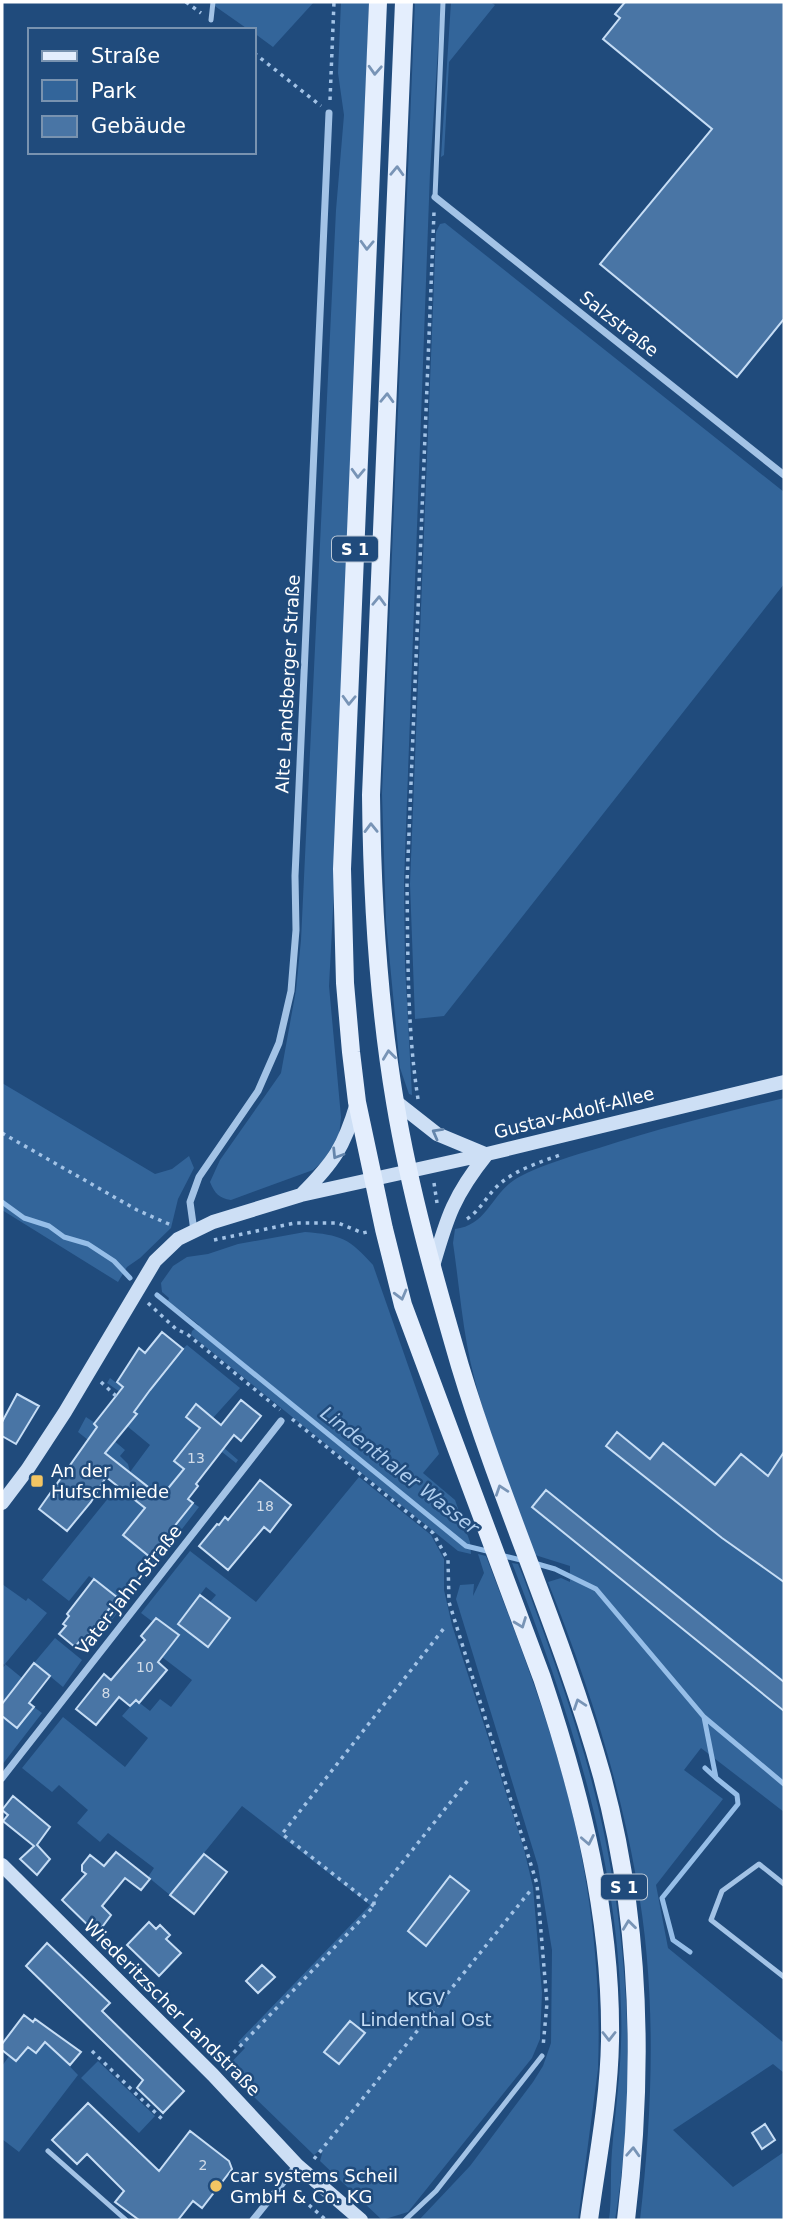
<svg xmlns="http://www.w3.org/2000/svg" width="786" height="2222" viewBox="0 0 786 2222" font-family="'DejaVu Sans',sans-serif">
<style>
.green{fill:#33659a;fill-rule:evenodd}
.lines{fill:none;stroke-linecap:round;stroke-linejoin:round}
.stream{stroke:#96bee8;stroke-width:5}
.building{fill:#4975a5;stroke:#c6ddf5;stroke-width:2}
.path{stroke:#a3c3e6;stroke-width:3.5;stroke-dasharray:3.5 5;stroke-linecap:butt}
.lane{stroke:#a3c3e6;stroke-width:5}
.street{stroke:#a3c3e6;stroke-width:7}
.secondary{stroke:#cddff5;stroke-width:14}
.primary{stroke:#e4eefd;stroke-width:18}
.oneway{stroke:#7894b6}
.oneway2{stroke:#6586ac}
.poi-dot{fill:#f3c563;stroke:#204b7c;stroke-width:2.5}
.labels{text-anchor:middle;stroke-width:5;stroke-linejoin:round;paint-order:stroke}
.number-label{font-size:14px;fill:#d2dce8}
.shield{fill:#204b7c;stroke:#bcc9d8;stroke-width:2}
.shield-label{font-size:16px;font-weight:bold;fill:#fff}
.street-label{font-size:18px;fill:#fff;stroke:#204b7c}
.poi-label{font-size:18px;fill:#fff;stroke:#204b7c;text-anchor:start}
.park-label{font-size:18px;fill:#c6ddf5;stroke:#204b7c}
.water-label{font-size:19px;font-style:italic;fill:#aecdee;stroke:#204b7c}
</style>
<rect width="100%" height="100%" fill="#204b7c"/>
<!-- green -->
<path class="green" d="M209,2H314L273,47L254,33V30H249Z
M341,2H369L335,872L329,986L341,1117L339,1136L323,1161L313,1170L231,1200C219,1198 215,1194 210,1182L220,1160L281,1073L296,990L301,940L336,210L344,115L338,73Z
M415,2H441L430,172L404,882L405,966L412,1095L409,1094L400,1068L386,922L382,794Z
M451,2H490L495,5L449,62L444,155L441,157Z
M445,223L784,492V584L444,1016L415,1019L410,884L436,232L440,224Z
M2,1083L155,1174L172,1169L189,1156L194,1168L178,1199L171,1228L140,1258L127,1267L118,1282L2,1210Z
M784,1098V1812L701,1748L684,1770L723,1799L656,1885L668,1948L784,2043V2073L773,2064L673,2130L733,2187L784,2152V2220H640C653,2106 657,1990 636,1877C618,1775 586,1678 548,1582L561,1578L570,1582V1566L535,1555C511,1487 480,1416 467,1345C461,1311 458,1277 453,1243L455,1229C489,1225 491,1192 519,1177C544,1164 572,1156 599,1148C660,1128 722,1113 784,1098Z
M305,1232C341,1235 349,1238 373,1265L439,1454L423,1473L455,1500L470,1542L471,1554L458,1551L191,1335L192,1331L199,1325L168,1301L169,1298L162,1292L161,1283L173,1266L187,1257L208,1254L238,1244Z
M187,1345L240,1388L213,1418L196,1404L187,1416L238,1460L236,1463L222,1452L218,1455L194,1436L174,1461L198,1481L170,1485L153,1507L193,1503L199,1507L111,1621L104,1616L118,1597L89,1576L69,1601L42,1580L118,1486H146L78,1432L86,1417L95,1423L94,1424L125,1450L120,1456L128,1464L130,1472L150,1445L127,1426L136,1415L120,1392L107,1383L110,1378L142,1402L150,1391L144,1384Z
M359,1477L431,1535L444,1559V1590L452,1625L524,1849L533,1887L542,1993L540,2039L532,2058L408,2212L382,2220L320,2161L322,2154L319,2151L314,2155L225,2069L245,2048L238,2042L370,1905L242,1806L170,1895L148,1877L154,1868L108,1833L100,1842L77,1823L88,1810L59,1785L52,1792L22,1768L63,1717L125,1767L148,1738L122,1716L136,1700L150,1711L160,1699L171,1707L192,1680L162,1657L179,1635L157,1618L153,1622L141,1613L190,1551L256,1602ZM206,1587L216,1595L210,1602L230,1618L208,1647L178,1624Z
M478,1554L486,1556C512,1624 539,1693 559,1763C588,1861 602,1967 598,2069L578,2220H419L470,2166L533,2082L543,2066L551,2043L552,1950L538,1866L456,1599L460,1585L474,1584L473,1596L484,1573Z
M512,1563L518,1564L523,1576C545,1636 567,1695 585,1757C627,1901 640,2071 615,2220H609C612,2197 610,2174 612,2151C616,2103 623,2057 621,2009C617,1853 568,1706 512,1563Z
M2,1584L26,1601L28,1598L47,1613L5,1664L22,1678L2,1704V1669L5,1665L2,1663Z
M55,1638L82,1660L63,1687L34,1663Z
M34,1707L42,1713L2,1765V1716L17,1728Z
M50,2034L55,2051L78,2075L19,2152L2,2139V2066L10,2055L16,2061L23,2053L21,2041L36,2053Z
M98,2061L155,2116L139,2133L81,2078Z"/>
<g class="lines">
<!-- stream -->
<path class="stream" d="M2,1202L24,1218L49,1226L64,1237L88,1244L114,1261L130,1278
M157,1295L466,1546L491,1552
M500,1555L525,1561
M534,1563L555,1569L596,1589L704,1717L784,1784
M705,1768L716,1778
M690,1952L673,1940L662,1898L738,1804L737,1795L716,1778L704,1717"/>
</g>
<!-- building -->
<path class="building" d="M625,2H784V319L737,377L600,264L712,129L603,39L620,18L615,14Z
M162,1332L183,1349L150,1390L134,1412L137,1414L105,1453L161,1497L184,1469L174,1461L200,1428L186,1417L196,1404L221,1425L241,1400L261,1416L241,1441L234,1435L196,1484L198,1486L188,1499L193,1503L150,1557L123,1535L145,1508L106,1477L91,1502L67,1531L39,1509L97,1427L94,1424L123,1387L117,1382L139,1348L145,1353Z
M17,1394L39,1406L16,1444L2,1436V1422Z
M617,1432L650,1459L663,1443L715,1485L741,1454L768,1476L784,1452V1582L722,1538L606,1446Z
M260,1480L291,1505L270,1532L264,1527L228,1570L199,1546L217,1524L219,1525L225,1517L228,1520Z
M546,1490L784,1682V1711L532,1507Z
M94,1579L118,1598L84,1640L82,1638L75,1647L59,1634L66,1626L63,1624L69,1616L67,1614Z
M200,1595L230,1618L208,1647L178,1624Z
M156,1618L179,1635L158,1662L167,1670L139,1703L136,1700L130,1706L119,1697L96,1725L76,1709L104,1674L111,1680L145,1640L141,1636Z
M34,1663L50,1676L29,1703L34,1707L17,1728L2,1716V1704Z
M13,1796L50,1827L37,1845L50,1859L37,1875L20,1859L34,1846L3,1821L8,1815L2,1810Z
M116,1852L150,1879L141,1890L125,1878L102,1906L111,1915L97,1934L62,1900L86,1874L82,1871V1865L90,1855L104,1866Z
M204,1854L227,1872L194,1914L170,1895Z
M450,1876L469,1891L426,1946L408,1931Z
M149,1922L156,1929L160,1925L170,1935L166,1939L181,1953L159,1976L127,1945Z
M47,1943L110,2003L102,2011L184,2091L163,2113L137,2088L143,2080L26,1966Z
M262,1965L275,1977L258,1993L246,1981Z
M24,2015L33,2022L35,2019L81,2052L70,2065L45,2042L36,2053L28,2047L16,2061L2,2050V2044Z
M350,2021L365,2033L339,2064L324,2052Z
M88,2103L159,2171L190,2131L229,2161L232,2169L202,2208L193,2201L178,2220H139L115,2202L124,2191L87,2154L77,2164L52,2140Z
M765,2124L775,2140L762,2149L752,2133Z"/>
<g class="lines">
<!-- path -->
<path class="path" d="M186,2L201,13
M254,53L321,106
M330,100L334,2
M418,1099C407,1028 408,955 407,883L434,212
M2,1133L137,1210L171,1225
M434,1183L437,1203
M467,1219C481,1210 488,1193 502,1182C518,1169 543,1161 563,1154
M214,1240L295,1223H338L363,1233L367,1232
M148,1303L176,1329L187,1334L280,1410
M101,1382L116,1396
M292,1419L433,1533L448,1560L449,1602L537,1884L547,2003L543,2047
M374,1906L282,1834L445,1627
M92,2051L164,2121
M222,2061L224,2063L374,1906V1898L469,1779
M314,2159L530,1891
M309,2205L326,2220"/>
<!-- lane -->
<path class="lane" d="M211,20L213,2
M435,197L443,2
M784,1884L759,1864L722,1891L711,1920L784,1977
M48,2151L126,2220
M405,2220L436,2191L542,2056"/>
<!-- street -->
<path class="street" d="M435,197L784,475
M194,1231L190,1202L199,1177L258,1091L279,1043L291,991L296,930L295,876L329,113
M2,1778L281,1421
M253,2220L297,2165"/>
<!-- secondary -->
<path class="secondary" d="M395,1101L437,1134L485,1154
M302,1194C334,1162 344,1147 357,1103
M433,1266C447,1217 454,1195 487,1154
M2,1503L27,1470L65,1412L155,1261L178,1239L213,1222L301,1195L487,1154L784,1082
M2,1865L213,2075L297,2165L361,2220"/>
<!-- primary -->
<path class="primary" d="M378,2L342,869L345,983L351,1052L357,1102L384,1229L403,1305L542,1678C581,1795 612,1917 610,2041C609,2101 597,2161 589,2220
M404,2L371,795C372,898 378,1001 395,1102C410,1192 435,1280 460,1366C502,1505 563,1636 602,1776C641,1920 644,2073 626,2220"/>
</g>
<!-- one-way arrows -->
<defs><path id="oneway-chevron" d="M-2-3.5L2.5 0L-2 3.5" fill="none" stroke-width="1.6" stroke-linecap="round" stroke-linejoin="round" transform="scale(1.75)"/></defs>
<g class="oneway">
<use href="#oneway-chevron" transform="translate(375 70) rotate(93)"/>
<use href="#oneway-chevron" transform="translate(397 171) rotate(-88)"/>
<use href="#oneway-chevron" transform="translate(367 245) rotate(92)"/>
<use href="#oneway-chevron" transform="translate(387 398) rotate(-88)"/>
<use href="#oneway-chevron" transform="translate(358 473) rotate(92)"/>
<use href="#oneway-chevron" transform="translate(379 601) rotate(-88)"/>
<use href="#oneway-chevron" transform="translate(349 700) rotate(92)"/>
<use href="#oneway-chevron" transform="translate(371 828) rotate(-91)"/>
<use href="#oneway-chevron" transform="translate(389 1055) rotate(-97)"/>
<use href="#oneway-chevron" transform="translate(401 1295) rotate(75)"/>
<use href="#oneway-chevron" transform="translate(501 1490) rotate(-109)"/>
<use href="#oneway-chevron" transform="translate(521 1623) rotate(69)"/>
<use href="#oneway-chevron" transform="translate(579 1704) rotate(-109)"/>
<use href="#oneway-chevron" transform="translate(588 1840) rotate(79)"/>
<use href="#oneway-chevron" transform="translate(629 1925) rotate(-97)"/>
<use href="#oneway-chevron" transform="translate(609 2036) rotate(90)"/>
<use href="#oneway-chevron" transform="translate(633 2152) rotate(-87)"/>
</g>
<g class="oneway2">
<use href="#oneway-chevron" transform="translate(437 1133) rotate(-151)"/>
<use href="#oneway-chevron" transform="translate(337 1154) rotate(122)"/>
</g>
<!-- markers -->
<g class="poi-dot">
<rect x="30" y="1474" width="14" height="14" rx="3.5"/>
<circle cx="216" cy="2186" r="7"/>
</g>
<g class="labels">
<!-- number labels -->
<g class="number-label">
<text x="196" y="1463">13</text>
<text x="265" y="1511">18</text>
<text x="145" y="1672">10</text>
<text x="106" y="1698">8</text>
<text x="203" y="2170">2</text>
</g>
<!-- shield labels -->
<g class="shield">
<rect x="332" y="536.5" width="46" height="25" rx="5"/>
<rect x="601" y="1874.5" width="46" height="25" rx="5"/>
</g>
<g class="shield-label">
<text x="355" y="555">S 1</text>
<text x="624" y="1893">S 1</text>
</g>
<!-- street labels -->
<g class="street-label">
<text transform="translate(619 324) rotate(38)" y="6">Salzstraße</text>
<text transform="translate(288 684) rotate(-87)" y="6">Alte Landsberger Straße</text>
<text transform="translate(574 1113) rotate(-14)" y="6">Gustav-Adolf-Allee</text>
<text transform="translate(129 1590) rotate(-52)" y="6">Vater-Jahn-Straße</text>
<text transform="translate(172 2008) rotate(45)" y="6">Wiederitzscher Landstraße</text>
</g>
<!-- poi labels -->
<g class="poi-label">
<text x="51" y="1477">An der<tspan x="51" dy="21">Hufschmiede</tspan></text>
<text x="230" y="2182">car systems Scheil<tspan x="230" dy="21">GmbH &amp; Co. KG</tspan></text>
</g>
<!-- park labels -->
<g class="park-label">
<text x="426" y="2005">KGV<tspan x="426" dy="21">Lindenthal Ost</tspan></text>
</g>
<!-- water labels -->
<g class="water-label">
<text transform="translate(400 1470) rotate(38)" y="7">Lindenthaler Wasser</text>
</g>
</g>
<!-- border -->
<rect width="786" height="2222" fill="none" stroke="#ffffff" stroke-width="7"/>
<!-- legend -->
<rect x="28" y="28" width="228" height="126" fill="#204b7c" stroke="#7993b0" stroke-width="2"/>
<rect x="42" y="51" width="35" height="10" fill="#e4eefd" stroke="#7993b0" stroke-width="2"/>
<text x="91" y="63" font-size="21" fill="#ffffff">Straße</text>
<rect x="42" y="80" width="35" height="21" fill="#33659a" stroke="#7993b0" stroke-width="2"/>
<text x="91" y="98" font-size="21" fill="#ffffff">Park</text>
<rect x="42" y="116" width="35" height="21" fill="#4975a5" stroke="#7993b0" stroke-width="2"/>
<text x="91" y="133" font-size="21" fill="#ffffff">Gebäude</text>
</svg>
